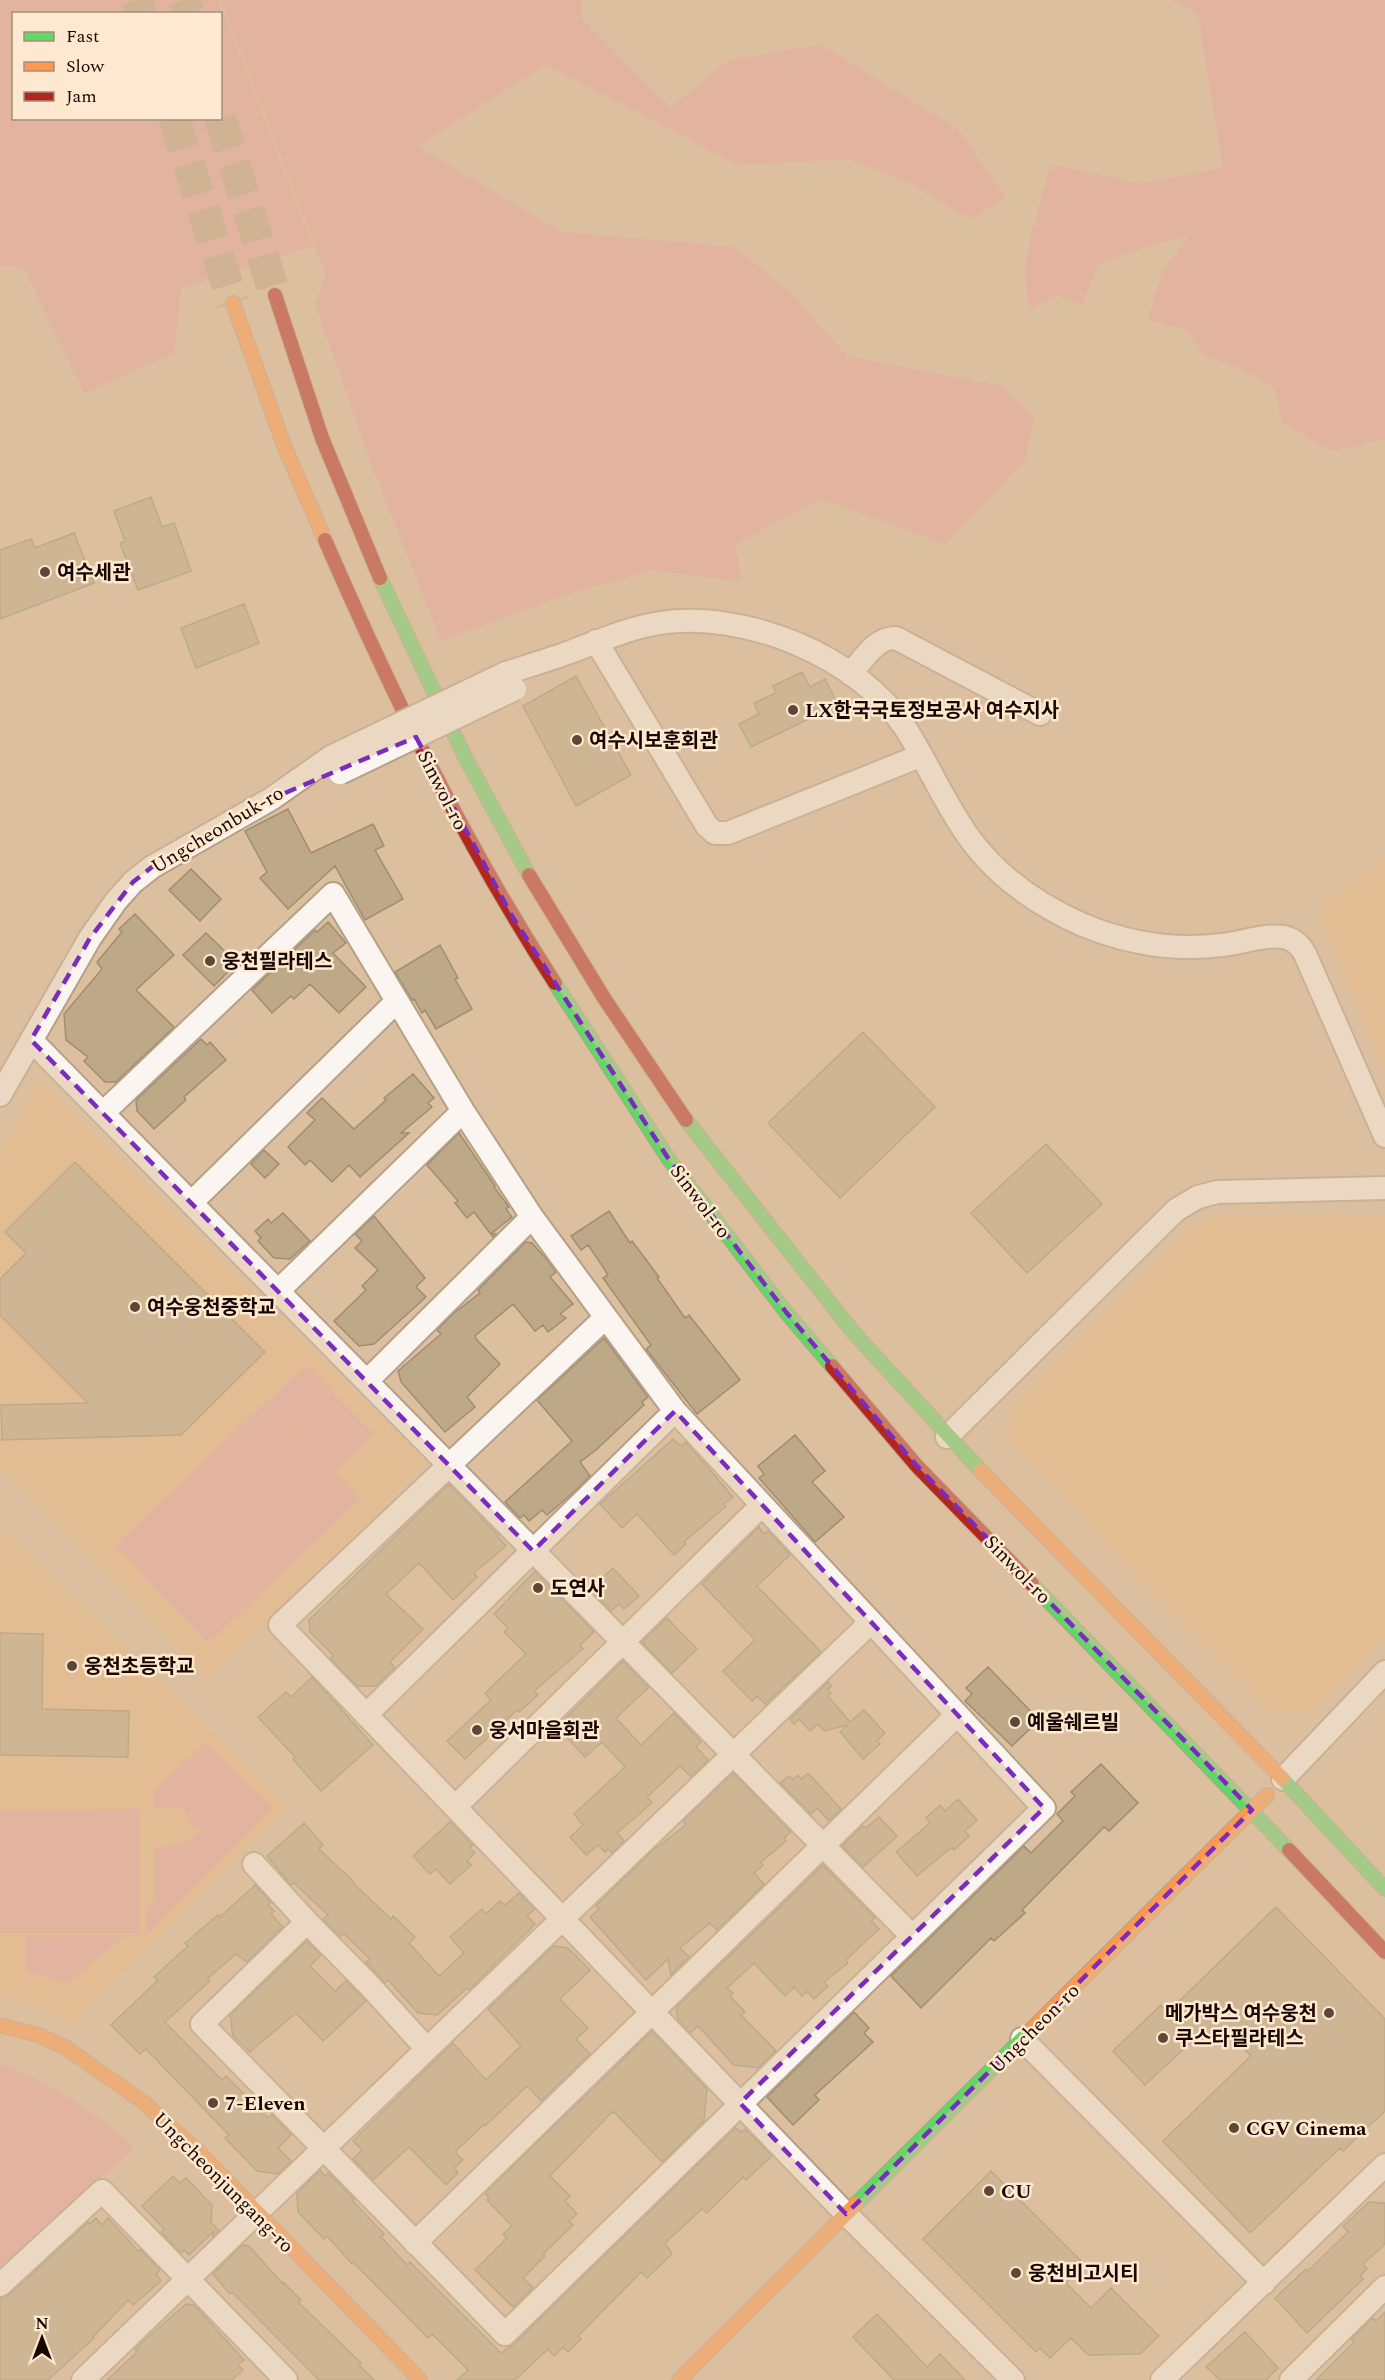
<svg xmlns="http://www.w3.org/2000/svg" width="1385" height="2380" viewBox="0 0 1385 2380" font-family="Spectral,'Noto Sans KR',serif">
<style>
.built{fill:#e9bb86}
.green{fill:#e9a7a2;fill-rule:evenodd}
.building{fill:#bda987;stroke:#a08d6f;stroke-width:1.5}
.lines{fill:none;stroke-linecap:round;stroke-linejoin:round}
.secondary-tunnel{stroke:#bea486;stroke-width:32;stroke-dasharray:32 16;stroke-linecap:butt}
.street-casing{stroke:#b6a085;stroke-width:26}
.fast-casing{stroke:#b6a085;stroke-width:16}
.slow-casing{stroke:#b6a085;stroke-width:16}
.jam-casing{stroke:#b6a085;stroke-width:16}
.street{stroke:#faf5f0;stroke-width:22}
.fast{stroke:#63d668;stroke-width:14}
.slow{stroke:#ff974d;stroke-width:14}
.jam{stroke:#b3261e;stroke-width:14}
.street-bridge-casing{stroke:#b6a085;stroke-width:26;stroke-linecap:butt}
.street-bridge{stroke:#faf5f0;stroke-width:22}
.marked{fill:none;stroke:#7b2cbf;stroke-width:4.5;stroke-dasharray:12 8;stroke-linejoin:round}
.poi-dot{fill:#5c4837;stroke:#ffe8d0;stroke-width:2}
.labels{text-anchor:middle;stroke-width:5;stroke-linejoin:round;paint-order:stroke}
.poi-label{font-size:20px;font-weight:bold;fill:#170800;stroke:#ffe8d0;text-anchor:start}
.street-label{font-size:20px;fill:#170800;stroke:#ffe8d0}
</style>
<rect width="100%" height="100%" fill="#dcbf9e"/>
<!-- built -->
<path class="built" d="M1385,857V1069L1321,923V904Z
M40,1079L427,1463L209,1678L0,1467V1151Z
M1240,1214L1385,1217V1639L1309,1714L1269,1712L1009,1441L1011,1408L1168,1251L1190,1230L1211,1218Z
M0,1526L288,1806L75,2022L63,2020L25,2001L0,1995Z"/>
<!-- green -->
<path class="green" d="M0,0H219L313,246L181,288L174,353L84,393L23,267L0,266ZM14,14H220V118H14Z
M221,0H582L581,17L670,108L727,61L820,44L958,129L1005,198L971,220L912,184L850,159L738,165L546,65L418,146L562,232L735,247L791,293L847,356L1001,386L1034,417L1025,461L945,544L822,499L735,544L742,582L653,570L561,596L441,641L371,464L315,303L326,275Z
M1173,0H1385V439L1331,451L1281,422L1275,389L1239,368L1204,355L1186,329L1148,320L1162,272L1190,235L1135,250L1098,265L1082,305L1058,295L1029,310L1025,268L1032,231L1051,164L1139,184L1223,168L1198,14Z
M307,1365L374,1435L335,1471L268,1401Z
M267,1401L360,1499L208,1643L115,1546Z
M206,1743L273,1808L147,1934L146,1911L155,1900V1847L181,1846L204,1829C192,1825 186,1820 183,1807L153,1808L154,1790Z
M140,1809V1933H0V1810Z
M125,1936L67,1983L26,1971V1937Z
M0,2065C50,2081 96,2113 135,2147L0,2272Z"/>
<!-- building -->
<path class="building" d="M151,497L162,527L174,523L191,571L138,590L120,543L125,541L114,511Z
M74,533L94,583L0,619V550L31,539L35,548Z
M244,604L259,643L196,668L181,628Z
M802,672L810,687L825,679L838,705L751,747L739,724L759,714L754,703L776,693L773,686Z
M576,676L631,775L576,806L523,706Z
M288,809L311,853L373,824L384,846L375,850L403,899L365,920L335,866L288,909L260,878L267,872L245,831Z
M191,869L221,899L200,921L169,890Z
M135,914L174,955L136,990L174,1027L116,1082H105L84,1061L88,1057L66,1040L64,1014L102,969L97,962L122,932L119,929Z
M328,922L346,943L333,953L366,987L339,1013L310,984L294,999L291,996L272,1013L252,990L315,930L317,932Z
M206,933L237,963L214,986L183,955Z
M440,945L458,978L455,979L472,1009L436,1029L425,1010L422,1013L414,999L412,1000L395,972Z
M863,1032L935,1107L840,1198L768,1123Z
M201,1039L207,1045L210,1042L226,1060L184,1097L186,1100L154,1129L137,1111L136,1100Z
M413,1074L434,1098L428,1103L432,1107L401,1133H409L360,1177L349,1165L332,1182L310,1160L305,1165L288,1147L315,1120L307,1113L322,1098L354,1129L386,1100L384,1098Z
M459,1133L495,1186L494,1187L509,1207L506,1209L512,1217L492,1233L496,1234L493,1237L474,1212L467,1218L455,1203L458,1201L427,1165Z
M1046,1144L1102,1204L1027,1273L971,1213Z
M264,1150L279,1164L265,1178L251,1164Z
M75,1162L265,1352L181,1435L2,1440L1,1405L88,1403L0,1315V1279L26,1253L5,1232Z
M609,1211L630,1243L632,1241L659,1277L657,1278L685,1318L689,1315L740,1380L697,1414L646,1349L651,1345L603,1278L608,1275L599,1261L588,1245L581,1250L571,1236Z
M283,1213L310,1241L290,1259L274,1258L258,1241L261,1238L255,1231L268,1219L271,1223Z
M374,1216L425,1278L416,1287L426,1297L374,1344L359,1346L334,1321L366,1290L362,1286L378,1270L355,1248L362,1241L355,1234Z
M526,1242L532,1243L548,1261L556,1272L550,1277L573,1304L560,1314L566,1318L548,1332L543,1325L535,1331L513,1304L475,1336L477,1340L500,1364L467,1397L475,1407L445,1432L401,1382L398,1371L441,1334L437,1330L454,1313L480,1293L478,1290Z
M604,1338L648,1397L642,1402L644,1405L596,1450L580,1462L590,1476L576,1490L547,1515L542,1510L529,1521L524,1515L520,1518L505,1502L572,1441L537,1400Z
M795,1435L825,1471L812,1482L844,1517L815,1542L759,1478L764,1474L758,1466Z
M673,1439L681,1446L686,1442L733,1497L724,1504L726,1506L684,1542L686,1544L674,1555L637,1514L622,1528L600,1504Z
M449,1484L499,1536L498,1537L506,1546L474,1573L477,1577L453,1600L419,1563L386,1594L423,1629L390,1662L395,1668L376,1686H357L331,1659L333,1655L310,1632L309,1620Z
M759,1527L764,1534L768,1531L790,1555L757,1586L821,1652L765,1704L757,1696L752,1701L723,1671L755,1640L702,1584Z
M613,1568L639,1596L624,1609L619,1604L611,1611L590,1589Z
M535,1571L594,1632L580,1645L583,1649L534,1691L538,1695L519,1712L517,1710L465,1759L447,1741L491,1700L485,1693L526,1654L504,1632L508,1628L494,1614Z
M667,1618L697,1649L672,1673L642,1642Z
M0,1633L43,1634L42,1709L129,1711L128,1757L0,1755Z
M623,1661L649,1687L616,1718L641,1745L674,1713L701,1742L696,1747L708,1760L691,1777L680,1766L647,1797L652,1803L617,1833L624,1841L612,1853L608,1849L605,1852L598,1845L586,1855L570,1837L583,1825L574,1814L625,1767L602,1742L585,1757L557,1727Z
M988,1667L1039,1720L1012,1746L965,1701L972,1694L966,1688Z
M312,1677L373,1745L321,1791L293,1759L295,1757L258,1717L286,1692L291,1697Z
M828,1682L832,1686L827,1689L831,1693L828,1696L850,1722L864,1710L885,1733L877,1741L880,1744L863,1759L840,1732L848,1725L824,1731L818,1724L810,1731L799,1719L794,1724L790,1719Z
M1101,1764L1138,1803L1109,1831L1104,1827L1022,1910L1025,1913L994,1941L991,1938L921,2008L891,1976L1024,1846L1031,1853L1063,1821L1057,1814L1075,1796L1071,1792Z
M733,1773L791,1832L784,1838L786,1841L761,1862L763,1865L754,1873L764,1884L717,1930L710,1923L680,1948L689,1957L671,1975L668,1959L646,1980L590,1917L599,1909L596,1906L653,1850L686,1825L683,1821Z
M808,1773L841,1809L829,1821L817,1808L811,1814L780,1783L789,1776L793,1779L798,1775L801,1779Z
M958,1799L977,1820L965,1831L969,1836L954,1850L952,1847L917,1876L896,1852L930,1823L926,1818L940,1805L945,1811Z
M879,1817L897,1836L863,1867L842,1846L863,1826L866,1828Z
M450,1822L473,1845L470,1848L475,1853L467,1861L471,1865L450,1884L436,1869L430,1874L413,1856Z
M304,1823L323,1845L319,1849L353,1881L352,1882L391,1919L393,1916L415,1937L409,1943L439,1976L464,1953L450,1937L482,1909L486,1914L500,1901L505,1905L519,1893L535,1909L527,1916L535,1924L469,1990L467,1988L437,2015L418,2013L388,1980L385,1983L366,1962L370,1959L344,1934L340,1937L323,1919L328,1915L294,1883L291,1885L267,1856Z
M823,1865L875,1918L871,1921L879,1929L846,1960L848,1963L824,1982L828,1986L814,1999L807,1991L802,1996L794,1987L785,1996L754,1963L727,1988L733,1993L730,1996L745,2012L741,2015L776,2051L758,2068L734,2065L698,2026L690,2033L678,2020L676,2008Z
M255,1885L271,1902L268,1905L274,1911L271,1914L283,1927L247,1962L236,1954L208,1978L210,1981L165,2022L222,2080L226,2076L268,2118L272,2115L291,2135L278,2148L291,2161L278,2174L257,2171L225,2138L229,2135L146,2049L140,2054L111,2025L158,1980L154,1977L188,1946L185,1943L218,1915L220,1917Z
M1276,1907L1385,2019V2111L1343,2151L1340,2148L1250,2233L1163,2141L1251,2056L1225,2030L1208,2046L1198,2036L1145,2085L1113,2051L1161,2005L1167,2013Z
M307,1941L321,1955L310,1966L335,1991L346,1981L366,2001L323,2041L296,2013L250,2052L233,2036L230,2015Z
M554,1946L568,1948L590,1970L560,1999L588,2028L576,2039L590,2054L541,2101L527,2086L485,2126L484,2124L455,2152L463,2160L454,2168L458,2173L446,2185L409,2147L373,2180L353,2159L362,2150L353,2141L453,2043L486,2080L521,2046L488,2009Z
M854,2012L869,2028L864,2033L873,2042L815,2095L819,2100L793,2125L767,2097Z
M652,2031L707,2089L704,2121L662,2162L613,2111L550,2176L570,2196L565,2201L577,2214L569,2221L573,2225L543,2254L545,2256L523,2278L533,2288L513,2307L475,2270L507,2238L503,2234L512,2226L487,2200L489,2198L485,2193Z
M735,2128L742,2132L745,2129L772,2156L746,2180L743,2177L707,2213L702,2209L665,2243L672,2254L647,2278L641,2272L578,2336L581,2339L568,2352L563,2347L554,2356L548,2349L515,2380H457L468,2370L432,2334L428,2338L353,2262L352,2264L327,2236L324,2239L298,2212L297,2193L320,2170L325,2176L328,2173L354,2199L352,2200L384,2234L381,2237L407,2265L410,2262L501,2353L514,2344Z
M991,2171L1084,2264L1066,2283L1091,2308L1111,2288L1159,2336L1140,2354L1088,2355L1071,2338L1050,2358L1040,2348L1036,2352L923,2239Z
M173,2176L180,2183L186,2178L212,2205L211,2222L219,2231L213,2236V2232L189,2255L184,2250L181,2253L161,2232L164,2229L142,2206Z
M1369,2202L1385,2203V2244L1363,2264L1367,2269L1360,2276L1363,2279L1307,2333L1275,2298L1306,2269L1308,2271L1348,2232L1343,2226Z
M96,2218L102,2225L108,2218L138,2251L140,2249L160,2270L156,2274L161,2281L133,2305L128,2300L93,2337L94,2338L48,2380H0V2298L9,2295L88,2222L89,2224Z
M242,2245L249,2246L282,2283L283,2282L301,2300L298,2302L361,2363L359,2365L374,2380H319L232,2292L230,2294L213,2274Z
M186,2304L194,2305L244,2360L238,2365L243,2370L232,2380H107L137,2352L135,2349L149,2336Z
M1385,2312V2380H1316L1354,2342L1351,2339L1373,2318L1376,2321Z
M877,2314L927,2367L940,2354L965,2380H894L853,2337Z
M1245,2332L1278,2368L1266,2380H1220L1206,2367Z"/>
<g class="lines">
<!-- secondary-tunnel -->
<path class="secondary-tunnel" d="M137,0L141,14
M184,0L189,14
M174,118L233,303
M220,118L275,295"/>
<!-- street casing -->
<g class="street-casing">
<path id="street" d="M596,641L707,826L715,833H728L920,756
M506,673C527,666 549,660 570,652C600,641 628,628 660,623C745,610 858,656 906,729C928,764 944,802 968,836C997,877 1038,905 1083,925C1127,943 1175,951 1222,945C1242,943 1264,934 1284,937C1294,939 1300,945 1305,954L1385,1136
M850,674C863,660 876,637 896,638L1040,714
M31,1040L912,1936
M0,1095L90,938L116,901L133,882L152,867L271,799L331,757
M103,1113L333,894L463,1111L532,1217L675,1411L1044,1808L505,2334L202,2024L307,1922L370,1986L426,2048
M191,1203L396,1002
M278,1291L463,1111
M605,1318L280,1625L846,2214L1013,2380
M367,1381L532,1217
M947,1437L1176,1210L1198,1197L1217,1192L1385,1188
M366,1715L675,1411
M1283,1779L1385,1672
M455,1807L762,1505
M254,1864L307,1922
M1022,2039L1264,2283
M415,2243L957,1715
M0,2285L102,2191L286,2380
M83,2380L871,1622
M1162,2380L1385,2165
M1291,2380L1385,2287"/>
</g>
<!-- fast casing -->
<g class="fast-casing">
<path id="fast" d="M380,578L464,755L529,875
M555,983L668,1158L786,1312L832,1366
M686,1120L853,1332L981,1471
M1032,1584L1289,1850
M1282,1778L1385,1889
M856,2204L1028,2033"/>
</g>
<!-- slow casing -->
<g class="slow-casing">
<path id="slow" d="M233,303L285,448L325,540
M981,1471L1282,1778
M0,2025L41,2036L66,2048L142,2101L199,2152L420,2380
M1028,2033L1267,1795
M679,2380L856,2204"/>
</g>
<!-- jam casing -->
<g class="jam-casing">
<path id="jam" d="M275,295L322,438L380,578
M325,540C393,696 463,841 555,983
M529,875L604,998L686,1120
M832,1366L917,1466L1032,1584
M1289,1850L1385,1952"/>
</g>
<!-- street -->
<use href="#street" class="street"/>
<!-- fast -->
<use href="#fast" class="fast"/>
<!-- slow -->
<use href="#slow" class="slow"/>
<!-- jam -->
<use href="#jam" class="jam"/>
<!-- street-bridge casing -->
<g class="street-bridge-casing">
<path id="street-bridge" d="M331,757L506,673
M340,773L515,689"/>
</g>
<!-- street-bridge -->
<use href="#street-bridge" class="street-bridge"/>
</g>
<!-- marked area -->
<path d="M0 0H1385V2380H0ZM416,737L512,916L668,1158L786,1312L917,1466L1252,1810L846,2214L740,2103L1044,1808L675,1411L533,1551L31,1040L90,938L133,882L152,867L271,799Z" fill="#dcbf9e" fill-opacity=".55" fill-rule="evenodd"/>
<path class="marked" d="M416,737L512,916L668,1158L786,1312L917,1466L1252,1810L846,2214L740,2103L1044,1808L675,1411L533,1551L31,1040L90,938L133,882L152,867L271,799Z"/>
<!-- markers -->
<g class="poi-dot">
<circle cx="45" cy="572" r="6"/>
<circle cx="793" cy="710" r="6"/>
<circle cx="577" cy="740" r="6"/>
<circle cx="210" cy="961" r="6"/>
<circle cx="135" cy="1307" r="6"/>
<circle cx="538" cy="1588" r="6"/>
<circle cx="72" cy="1666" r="6"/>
<circle cx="1015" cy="1722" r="6"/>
<circle cx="477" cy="1730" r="6"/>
<circle cx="1329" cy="2013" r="6"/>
<circle cx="1163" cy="2038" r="6"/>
<circle cx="213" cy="2103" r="6"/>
<circle cx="1234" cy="2128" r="6"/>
<circle cx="989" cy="2191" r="6"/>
<circle cx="1016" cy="2273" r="6"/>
</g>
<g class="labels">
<!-- poi labels -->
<g class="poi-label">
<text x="57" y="579">여수세관</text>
<text x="805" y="717">LX한국국토정보공사 여수지사</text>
<text x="589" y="747">여수시보훈회관</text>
<text x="222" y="968">웅천필라테스</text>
<text x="147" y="1314">여수웅천중학교</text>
<text x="550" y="1595">도연사</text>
<text x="84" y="1673">웅천초등학교</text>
<text x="1027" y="1729">예울쉐르빌</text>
<text x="489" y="1737">웅서마을회관</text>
<text x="1317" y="2020" text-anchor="end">메가박스 여수웅천</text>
<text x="1175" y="2045">쿠스타필라테스</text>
<text x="225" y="2110">7-Eleven</text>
<text x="1246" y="2135">CGV Cinema</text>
<text x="1001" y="2198">CU</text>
<text x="1028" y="2280">웅천비고시티</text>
</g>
<!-- street labels -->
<g class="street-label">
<text transform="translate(443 790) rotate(63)" y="7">Sinwol-ro</text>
<text transform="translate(217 829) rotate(-31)" y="7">Ungcheonbuk-ro</text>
<text transform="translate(701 1201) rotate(53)" y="7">Sinwol-ro</text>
<text transform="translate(1018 1569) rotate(46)" y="7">Sinwol-ro</text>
<text transform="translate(1034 2028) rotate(-45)" y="7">Ungcheon-ro</text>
<text transform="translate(224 2182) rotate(45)" y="7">Ungcheonjungang-ro</text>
</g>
</g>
<!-- legend -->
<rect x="12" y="12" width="210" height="108" fill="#ffe8d0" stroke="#a28e7d" stroke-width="1.5"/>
<rect x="24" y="32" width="30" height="9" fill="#63d668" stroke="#a28e7d" stroke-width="1.5"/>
<text x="66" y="42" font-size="18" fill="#170800">Fast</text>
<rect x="24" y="62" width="30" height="9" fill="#ff974d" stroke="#a28e7d" stroke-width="1.5"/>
<text x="66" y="72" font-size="18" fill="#170800">Slow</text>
<rect x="24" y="92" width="30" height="9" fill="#b3261e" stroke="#a28e7d" stroke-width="1.5"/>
<text x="66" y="102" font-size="18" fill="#170800">Jam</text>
<!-- north arrow -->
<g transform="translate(42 2338)" stroke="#ffe8d0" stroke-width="4.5" paint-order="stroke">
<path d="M0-4.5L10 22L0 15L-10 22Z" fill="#170800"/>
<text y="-9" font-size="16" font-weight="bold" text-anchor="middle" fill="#170800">N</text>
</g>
</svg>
